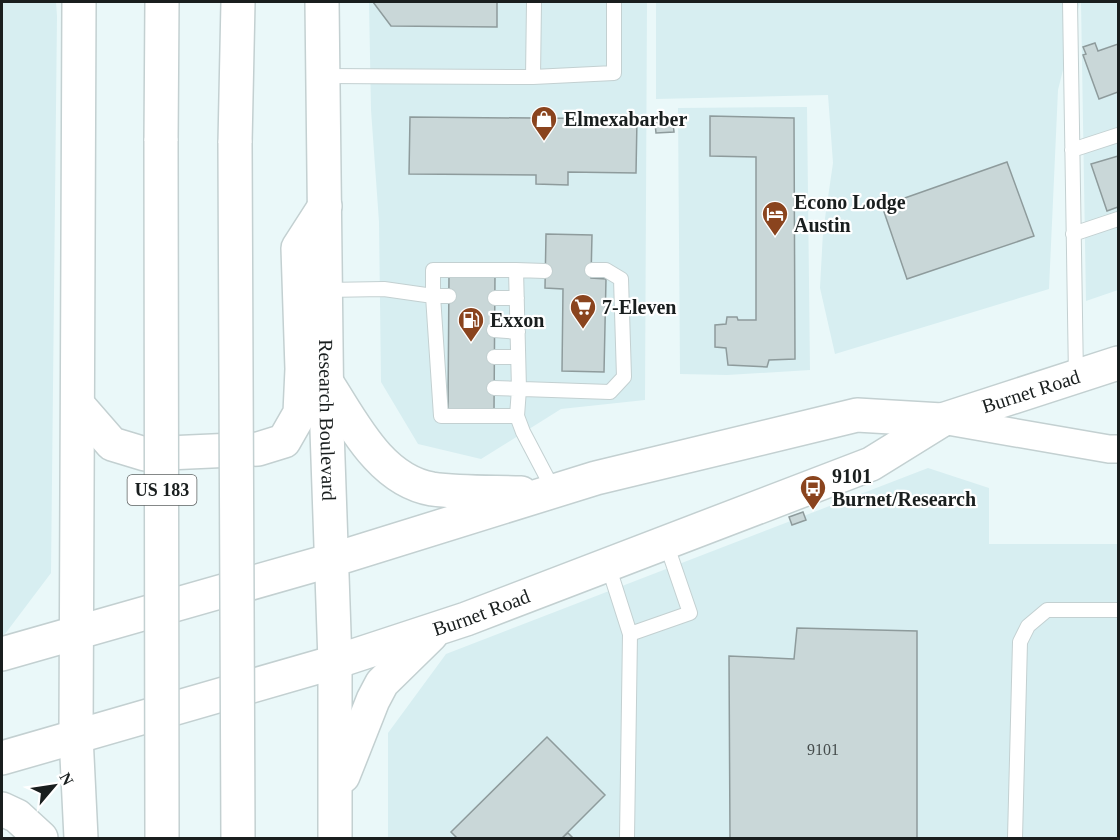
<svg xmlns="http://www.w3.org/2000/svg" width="1120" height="840" viewBox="0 0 1120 840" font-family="Georgia,serif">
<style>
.built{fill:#d7eef1}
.building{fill:#c9d7d8;stroke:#8e9b9c;stroke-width:1.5}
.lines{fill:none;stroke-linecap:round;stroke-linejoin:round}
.service-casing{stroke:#c3d0d1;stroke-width:16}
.minor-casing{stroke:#c3d0d1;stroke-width:30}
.secondary-casing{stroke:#c3d0d1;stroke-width:36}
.motorway-casing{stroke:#c3d0d1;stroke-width:36}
.service{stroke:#fff;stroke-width:14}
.minor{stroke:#fff;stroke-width:27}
.secondary{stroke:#fff;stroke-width:33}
.motorway{stroke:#fff;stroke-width:33}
.motorway-bridge-casing{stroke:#c3d0d1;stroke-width:36;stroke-linecap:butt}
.motorway-bridge{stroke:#fff;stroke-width:33}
.labels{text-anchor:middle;stroke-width:4.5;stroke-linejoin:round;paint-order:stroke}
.number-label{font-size:16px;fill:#454c4c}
.shield{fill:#fff;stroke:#5e6262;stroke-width:1.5}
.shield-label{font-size:18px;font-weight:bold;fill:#191e1e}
.poi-label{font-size:20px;font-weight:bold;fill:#191e1e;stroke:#fff;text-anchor:start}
.street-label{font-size:20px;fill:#191e1e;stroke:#fff}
</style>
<rect width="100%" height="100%" fill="#eaf8f9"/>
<!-- built -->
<path class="built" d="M2,2H56L57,16L51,573L5,634L2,635Z
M369,2H647L645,400L561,409L481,459L418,444L381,382L379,222L371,110Z
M656,2H1080L1058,90L1049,289L835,354L820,288L823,232L833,163L828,95L656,99Z
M1081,2H1118V290L1086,301Z
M807,107L810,370L727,375L680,374L678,108Z
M928,468L989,488V544H1118V838H388V733L446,654Z"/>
<!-- building -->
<path class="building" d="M373,2H497V27L391,26Z
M1095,43L1098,51L1118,44V92L1099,99L1083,55L1086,54L1083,47Z
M710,116L794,118L795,359L769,360L767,367L728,365L726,348L715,347V325L726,324L727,317H737L738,320H756V157L710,156Z
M410,117L637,119L636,173L568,172V185L536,184V175L409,174Z
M673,122L674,132L656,133L655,123Z
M1118,156V207L1107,211L1091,164Z
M1007,162L1034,236L907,279L882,206Z
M546,234L592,235L591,278L606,279L604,372L562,371L563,289L545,288Z
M449,274H495L494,411H448Z
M803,512L806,520L792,525L789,517Z
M797,628L917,631V838H730L729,656L794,659Z
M547,737L605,795L562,838H457L451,832Z
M568,833L573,838H562Z"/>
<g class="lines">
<!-- service casing -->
<g class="service-casing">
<path id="service" d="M1070,2L1076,377
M323,76L533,77L534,2
M533,77L614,73V2
M1072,150L1118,135
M1073,234L1118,219
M516,270L545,271
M326,290L384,289L433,296L441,416H517L523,432L554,491
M449,296H433V270H516L519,389L517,416
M495,298H517
M494,330L518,332
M494,357H518
M494,388L610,392L624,377L621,279L606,270H592
M608,565L630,634L627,838
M630,634L690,613L666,543
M1015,838L1020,642L1028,626L1047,610H1118"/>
</g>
<!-- minor casing -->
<g class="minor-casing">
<path id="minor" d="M942,420L1109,449H1118"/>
</g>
<!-- secondary casing -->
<g class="secondary-casing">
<g id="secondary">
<path d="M79,2L76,736L81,838"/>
<path id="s1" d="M322,2L327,430L335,662V838"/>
<path d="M327,383C353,423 380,480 432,489C461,493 492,492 521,493"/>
<path d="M78,405L112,444L145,454L258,449L284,441L300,413L302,369L298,248L325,206"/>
<path d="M2,654L332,560L596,478L857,415L942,420"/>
<path id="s2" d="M2,758L335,662L466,619L871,464L942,420L1118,363"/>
<path d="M343,776L373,700L382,683L431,635"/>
<path d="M2,809L17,816L41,838"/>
</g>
</g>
<!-- motorway casing -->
<g class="motorway-casing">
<path id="motorway" d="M161,141L162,2
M235,143L238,2"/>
</g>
<!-- service -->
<use href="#service" class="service"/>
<!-- minor -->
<use href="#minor" class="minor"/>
<!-- secondary -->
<use href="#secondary" class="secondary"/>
<!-- motorway -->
<use href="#motorway" class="motorway"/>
<!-- motorway-bridge casing -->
<g class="motorway-bridge-casing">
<path id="motorway-bridge" d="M161,141L162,838
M235,143L238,838"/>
</g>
<!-- motorway-bridge -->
<use href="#motorway-bridge" class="motorway-bridge"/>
</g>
<!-- icons -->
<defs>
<g id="shop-pin" transform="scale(1.35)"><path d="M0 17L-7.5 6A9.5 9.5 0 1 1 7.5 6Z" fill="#8a441e" stroke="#fff"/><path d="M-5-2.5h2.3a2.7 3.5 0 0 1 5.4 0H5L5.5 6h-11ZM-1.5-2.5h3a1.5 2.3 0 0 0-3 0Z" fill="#fff"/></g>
<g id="hotel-pin" transform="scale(1.35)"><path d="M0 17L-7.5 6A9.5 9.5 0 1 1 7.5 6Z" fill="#8a441e" stroke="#fff"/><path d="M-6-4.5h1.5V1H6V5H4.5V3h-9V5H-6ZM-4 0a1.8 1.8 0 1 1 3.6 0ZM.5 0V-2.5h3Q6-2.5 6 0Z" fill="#fff"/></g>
<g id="supermarket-pin" transform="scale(1.35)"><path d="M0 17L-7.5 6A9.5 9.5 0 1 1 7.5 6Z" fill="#8a441e" stroke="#fff"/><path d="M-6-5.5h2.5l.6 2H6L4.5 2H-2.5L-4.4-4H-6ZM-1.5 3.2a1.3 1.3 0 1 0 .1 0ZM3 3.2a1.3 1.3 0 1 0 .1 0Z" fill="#fff"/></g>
<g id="fuel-pin" transform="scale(1.35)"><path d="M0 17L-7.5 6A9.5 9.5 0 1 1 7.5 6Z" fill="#8a441e" stroke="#fff"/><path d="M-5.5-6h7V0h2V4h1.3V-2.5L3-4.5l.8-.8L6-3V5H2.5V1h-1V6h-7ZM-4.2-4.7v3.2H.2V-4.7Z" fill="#fff"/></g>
<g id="bus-pin" transform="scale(1.35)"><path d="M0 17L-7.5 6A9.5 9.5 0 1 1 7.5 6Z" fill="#8a441e" stroke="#fff"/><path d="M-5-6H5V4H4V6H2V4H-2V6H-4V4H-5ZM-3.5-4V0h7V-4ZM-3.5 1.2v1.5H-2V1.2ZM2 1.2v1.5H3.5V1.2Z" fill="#fff"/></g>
</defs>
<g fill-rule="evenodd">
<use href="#shop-pin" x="544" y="119"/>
<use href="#hotel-pin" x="775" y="214"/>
<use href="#supermarket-pin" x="583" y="307"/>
<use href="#fuel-pin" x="471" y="320"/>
<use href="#bus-pin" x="813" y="488"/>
</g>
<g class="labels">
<!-- number labels -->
<g class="number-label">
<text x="823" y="755">9101</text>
</g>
<!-- shield labels -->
<rect class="shield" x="127.5" y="475" width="69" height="30" rx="4.5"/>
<g class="shield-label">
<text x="162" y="496">US 183</text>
</g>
<!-- poi labels -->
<g class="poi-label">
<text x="564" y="126">Elmexabarber</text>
<text x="794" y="209">Econo Lodge<tspan x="794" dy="23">Austin</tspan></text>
<text x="602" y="314">7-Eleven</text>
<text x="490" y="327">Exxon</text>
<text x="832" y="483">9101<tspan x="832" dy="23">Burnet/Research</tspan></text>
</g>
<!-- street labels -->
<g class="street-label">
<text dy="7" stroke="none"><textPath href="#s2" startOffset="1095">Burnet Road</textPath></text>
<text dy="7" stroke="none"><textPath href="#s1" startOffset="418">Research Boulevard</textPath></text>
<text dy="7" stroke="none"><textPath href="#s2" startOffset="501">Burnet Road</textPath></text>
</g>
</g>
<!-- border -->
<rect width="1120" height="840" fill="none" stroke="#191e1e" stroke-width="6"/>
<!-- north arrow -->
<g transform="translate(54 786) rotate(61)" stroke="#ffffff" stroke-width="4.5" paint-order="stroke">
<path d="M0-4.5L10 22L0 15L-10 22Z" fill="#191e1e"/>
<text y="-9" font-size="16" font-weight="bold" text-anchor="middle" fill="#191e1e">N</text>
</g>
</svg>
